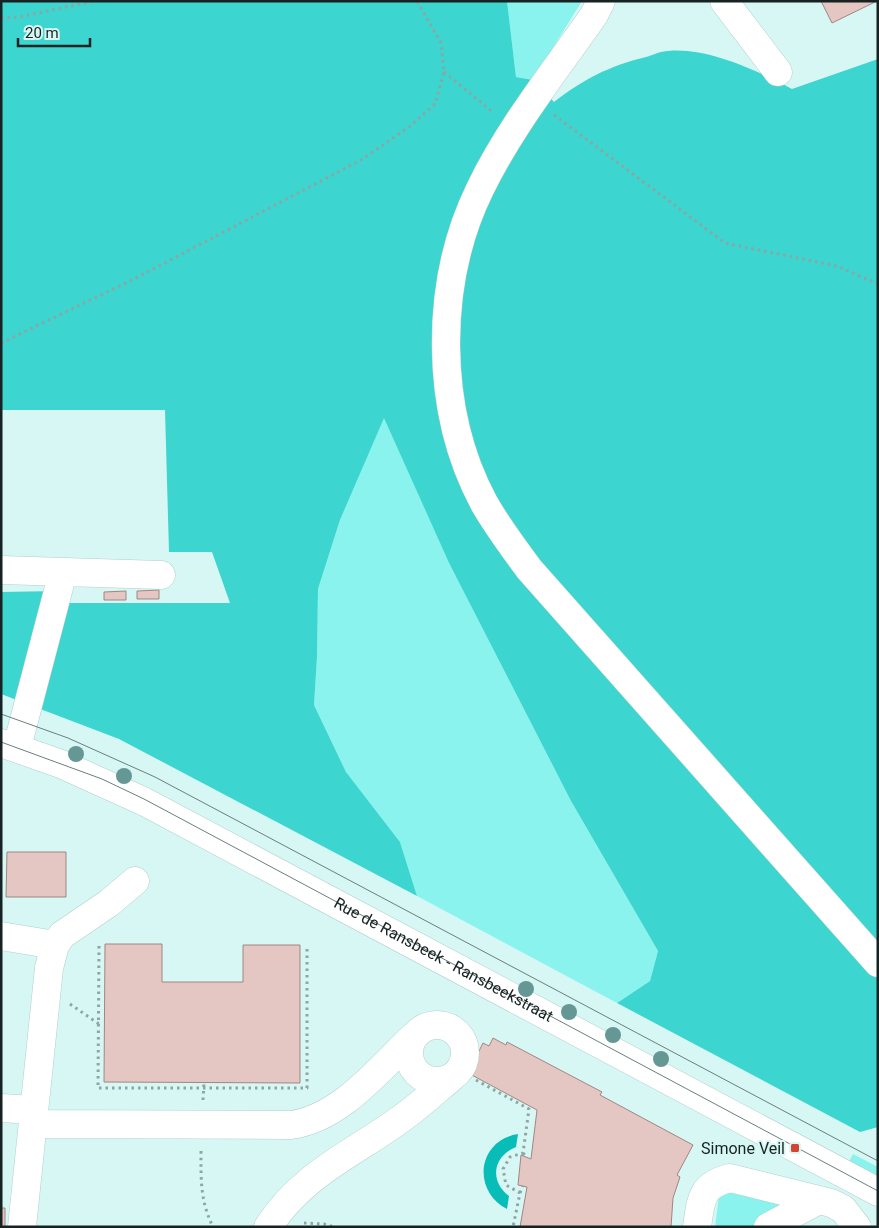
<svg xmlns="http://www.w3.org/2000/svg" width="879" height="1228" viewBox="0 0 879 1228" font-family="Roboto,sans-serif">
<style>
.green{fill:#8bf3ee}
.forest{fill:#3dd5cf}
.water{fill:#08bdb7}
.building{fill:#e4c7c2;stroke:#a18681}
.lines{fill:none;stroke-linecap:round;stroke-linejoin:round}
.minor-casing{stroke:#b0cfcd;stroke-width:29}
.path{stroke:#8da5a3;stroke-width:3;stroke-dasharray:2.5 4;stroke-linecap:butt}
.minor{stroke:#fff;stroke-width:28}
.tram{stroke:#6a7f7d;stroke-width:1}
.tree{fill:#659895}
.poi-dot{fill:#d24534;stroke:#d7f7f4;stroke-width:2}
.labels{text-anchor:middle;stroke-width:4;stroke-linejoin:round;paint-order:stroke}
.street-label{font-size:16px;fill:#172322;stroke:#d7f7f4}
.poi-label{font-size:16px;fill:#172322;stroke:#d7f7f4;text-anchor:end}
</style>
<rect width="100%" height="100%" fill="#d7f7f4"/>
<!-- green -->
<path class="green" d="M507,1H582L533,80L516,77Z
M384,417L449,563L571,801L658,951L650,981L617,1003L417,896L400,842L346,772L314,705L317,657L318,589L340,520Z
M853,1154L878,1167V1184L846,1167Z
M722,1190L789,1200L756,1227H715L719,1195Z"/>
<!-- forest -->
<path class="forest" d="M1,1H507L516,77L533,80L554,102C584,79 609,66 646,57C653,55 661,51 668,51C707,47 758,71 792,89L878,59V1127L860,1132L617,1003L650,981L658,951L571,801L449,563L384,418L340,520L318,589L317,657L314,705L346,772L400,842L417,896L119,739L1,694V592L58,591L67,603H230L212,552H169L165,410H1Z"/>
<!-- water -->
<path class="water" d="M518,1134L516,1147C493,1156 489,1181 509,1196L507,1209C471,1190 478,1140 518,1134Z"/>
<!-- building -->
<path class="building" d="M821,1H874L875,2L832,23Z
M159,590V599H137V591Z
M126,591V600H104V592Z
M7,852H66V897H6Z
M105,944H162V982H243V945H300V1083L104,1082Z
M493,1038L506,1045L507,1042L602,1092L600,1095L693,1145L677,1175L680,1177L673,1198L671,1227H520L527,1187L518,1185L521,1155L531,1159L537,1110L468,1073L483,1043L489,1046Z
M1,1208H5V1227H1Z"/>
<g class="lines">
<!-- minor casing -->
<g class="minor-casing">
<path id="minor" d="M601,1L594,15C555,71 510,127 480,189C434,283 434,410 484,503C497,526 513,547 529,569L878,963
M724,1L778,72
M1,570L161,575
M1,743L61,764L145,802L878,1192
M17,747L63,572
M1,936L55,945
M409 1053a28 28 0 1 1 56 0a28 28 0 1 1-56 0Z
M1,1108L34,1110
M33,1124L291,1125C341,1118 378,1070 414,1036
M22,1227L49,968L55,945L62,935L109,903L135,881
M268,1227C303,1174 349,1156 398,1121C417,1108 434,1092 452,1077
M697,1227C701,1201 700,1185 730,1178L831,1203L843,1209L857,1227
M768,1227L819,1200"/>
</g>
<!-- path -->
<path class="path" d="M1,18L19,17L95,1
M444,72L494,113
M554,115L725,243L837,266L878,284
M1,343L134,279L361,160L409,127L435,104L444,72L441,43L417,1
M99,946L98,1088H307V945
M70,1004L99,1024
M476,1080L529,1109L523,1153L510,1157L503,1169L506,1185L520,1193L513,1227
M203,1100L204,1083
M201,1151C201,1180 200,1200 213,1227
M523,1153L526,1157
M520,1193L523,1186
M304,1223L324,1224L334,1227"/>
<!-- minor -->
<use href="#minor" class="minor"/>
<!-- tram -->
<g class="tram">
<path d="M1,714L68,738L155,777L878,1161"/>
<path id="s1" d="M1,742L102,779L144,799L878,1191"/>
</g>
</g>
<!-- trees -->
<g class="tree">
<circle cx="76" cy="754" r="8"/>
<circle cx="124" cy="776" r="8"/>
<circle cx="526" cy="989" r="8"/>
<circle cx="569" cy="1012" r="8"/>
<circle cx="613" cy="1035" r="8"/>
<circle cx="661" cy="1059" r="8"/>
</g>
<!-- markers -->
<rect class="poi-dot" x="790" y="1143" width="10" height="10" rx="2.5"/>
<g class="labels">
<!-- street labels -->
<g class="street-label">
<text dy="6" stroke="none"><textPath href="#s1" startOffset="494">Rue de Ransbeek - Ransbeekstraat</textPath></text>
</g>
<!-- poi labels -->
<g class="poi-label">
<text x="785" y="1154">Simone Veil</text>
</g>
</g>
<!-- border -->
<rect width="879" height="1228" fill="none" stroke="#172322" stroke-width="5"/>
<!-- scale -->
<path d="M18 38v8h72v-8" fill="none" stroke="#172322" stroke-width="2.5"/>
<text x="25" y="38" font-size="15" fill="#172322" stroke="#d7f7f4" stroke-width="4" paint-order="stroke">20 m</text>
</svg>
